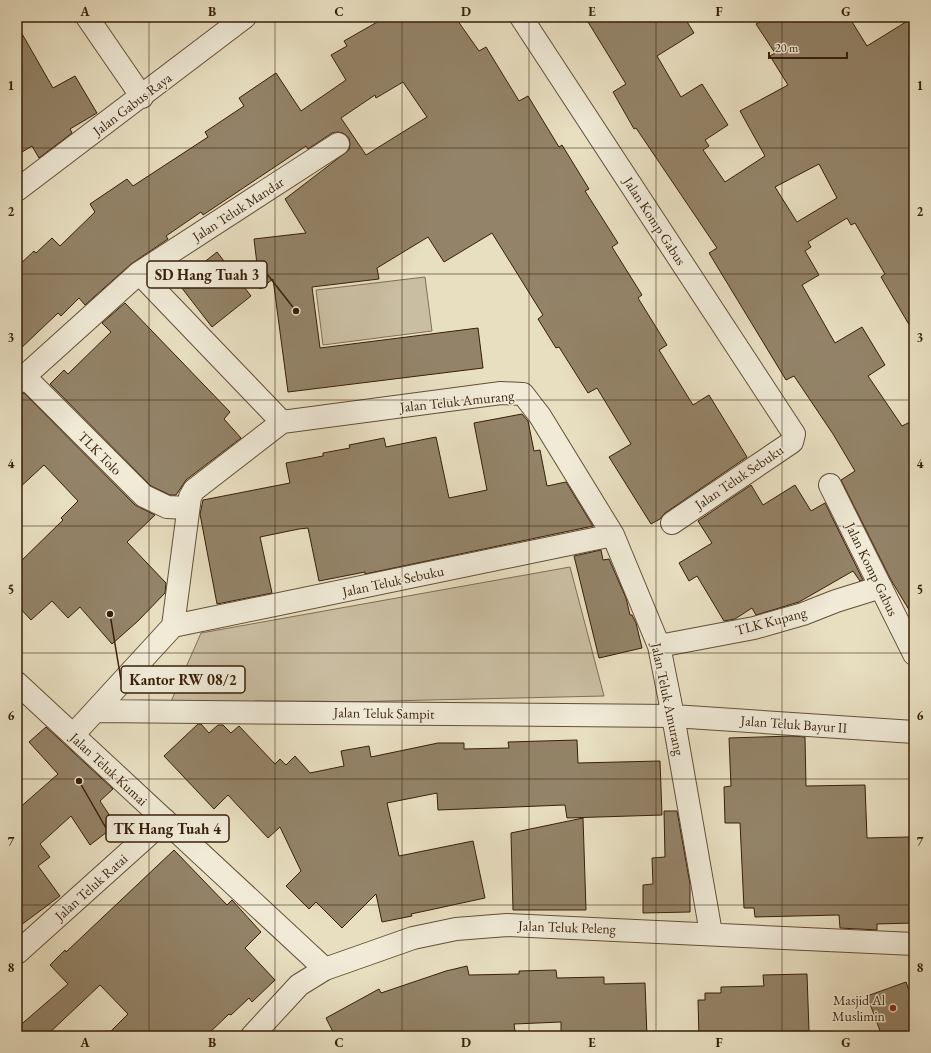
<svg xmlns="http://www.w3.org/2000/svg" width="931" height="1053" viewBox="0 0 931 1053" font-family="'EB Garamond',serif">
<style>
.green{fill:#cabea2;stroke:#806e55}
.building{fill:#938368;stroke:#371f08;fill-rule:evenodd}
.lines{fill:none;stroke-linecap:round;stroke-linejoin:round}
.minor-casing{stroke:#634f36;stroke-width:24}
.minor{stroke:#f0ead7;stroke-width:22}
.grid{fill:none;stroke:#371f08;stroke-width:1;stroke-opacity:0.55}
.poi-dot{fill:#8f2418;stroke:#f0ead7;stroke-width:1.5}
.labels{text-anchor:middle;stroke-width:3;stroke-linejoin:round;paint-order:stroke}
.street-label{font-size:14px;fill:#371f08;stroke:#f0ead7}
.poi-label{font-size:14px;fill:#371f08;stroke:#f0ead7;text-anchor:end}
.leader{fill:none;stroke:#371f08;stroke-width:1.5}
.callout-dot{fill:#371f08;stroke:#f0ead7;stroke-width:1.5}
.callout{fill:#f0ead7;stroke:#371f08;stroke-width:1.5}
.callout-label{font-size:15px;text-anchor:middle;font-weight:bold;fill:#371f08}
.neatline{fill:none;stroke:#371f08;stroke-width:1.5}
.grid-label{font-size:13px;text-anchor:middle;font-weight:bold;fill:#371f08}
</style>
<rect width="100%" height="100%" fill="#e8dfc1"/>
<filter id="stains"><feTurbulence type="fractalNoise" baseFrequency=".005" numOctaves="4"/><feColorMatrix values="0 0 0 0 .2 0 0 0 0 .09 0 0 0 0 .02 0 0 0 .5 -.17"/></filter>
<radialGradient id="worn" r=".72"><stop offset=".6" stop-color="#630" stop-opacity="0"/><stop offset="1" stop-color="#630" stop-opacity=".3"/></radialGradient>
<!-- green -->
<path class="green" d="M425,277L432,331L323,345L316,290Z
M570,567L604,696L169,706L201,633Z"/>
<!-- building -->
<path class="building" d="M386,17H455L479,51L486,47L519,101L528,96L559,147L562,145L589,189L585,191L618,243L612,247L642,295L638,298L667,345L659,350L693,405L709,395L747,457L665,513L660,519L651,524L609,457L631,444L597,388L588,393L559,347L556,348L538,319L543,315L492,233L444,262L428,237L377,268L379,279L312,287L320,348L478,328L483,368L288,392L273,279L260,289L254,239L306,233L285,199L349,150L350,144L349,138L343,133L338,132L332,133L308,149L306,146L203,215L201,212L166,236L168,239L131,264L85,305L79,298L61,316L58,313L17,352V267L34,251L36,253L52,238L60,246L95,212L90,204L127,179L133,186L208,137L205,132L244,106L239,98L276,73L301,111L346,80L331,55L347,46L344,41ZM403,82L427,117L366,155L341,118L375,95L376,98Z
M585,17H684L694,33L657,56L681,97L702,84L728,125L705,140L709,146L703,150L725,182L765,156L740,111L788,85L770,56L775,53L756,24L768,17H849L867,46L914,17V333L881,277L885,274L855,223L851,225L847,218L808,242L811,247L805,251L819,275L802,285L835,343L862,327L885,365L868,376L902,426L914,420V618L891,580L841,480L855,471L833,434L794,376L786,380L709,253L717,248L636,128L634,129L613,92L626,84ZM819,164L837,198L797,222L775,187Z
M17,25L53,88L75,76L97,113L70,129L72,133L39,158L32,146L17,155Z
M217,252L251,296L212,327L178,283Z
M125,303L230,412L224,419L241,438L186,480L176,495H170L151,486L50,384L64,370L68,374L111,332L102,323Z
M24,393L135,505L155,515L127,542L166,583L165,593L138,621L112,644L80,607L68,618L52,601L31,620L17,605V565L63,520L61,518L78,501L44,465L17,490V395Z
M522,414L528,421L534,451L540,450L547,486L566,482L593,526L365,574V572L319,581L308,528L299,529L260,537L272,593L217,604L200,514L203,500L290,483L286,463L323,456V453L350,448L349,445L384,438L386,447L436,437L449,498L487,490L474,423Z
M751,485L763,505L795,485L811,511L825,503L863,580L860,581L853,571L799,602L756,615L752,608L735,619L724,621L697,576L689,581L679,563L712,543L698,521Z
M601,550L603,560L609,559L626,598L630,615H632L636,623L642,648L599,658L574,556Z
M198,724H201L209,733L218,725H223L231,733L239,726L275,764L280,759L286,765L295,756L310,773L344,766L341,751L369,746L371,757L438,743H464V749L509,748L508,742L577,740L578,763L660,761L662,815L567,818L565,805L438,810L437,793L387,803L399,856L473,841L485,898L411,914L412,916L382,922L376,894L342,928L316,902L309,909L286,886L301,871L280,827L268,838L228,795L214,809L164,756Z
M46,727L113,789L100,801L116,825L90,845L71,816L40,844L50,857L38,866L60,896L17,928V810L58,774L29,742Z
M792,736L805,737L806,786L865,785L867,838L909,837L913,923L877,924V930L840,928L839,915L755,917L754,908H744L740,823H725L724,787L731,786L729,738Z
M664,811H677L690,884V912L643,913V885L653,884L652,858L665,857Z
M583,818L586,910H513L511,833Z
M174,850L227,905L232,900L261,932L245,948L275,980L252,1002L249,998L231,1015L229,1014L206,1036H106L128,1014L100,985L46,1036H17V1028L68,984L50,965L65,950L66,952Z
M467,966L469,975L519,974V971L556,970L557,978L604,977V984L645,983L647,1036H561V1022L514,1024L515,1031L487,1032L468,1036H335L326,1018L379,989L381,993L446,971Z
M807,974L809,1031L755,1032V1036H699L698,1000H705V993H721V987L764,986L763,975Z
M906,982L914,1004V1036H882L867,996Z"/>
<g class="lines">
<!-- minor casing -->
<g class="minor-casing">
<path id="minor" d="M87,17L142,97
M521,17L794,434L792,442L672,523
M17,190L245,17
M139,273L282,422
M24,376L144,496L167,507L188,508
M17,383L139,273L338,144
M830,485L914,654
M173,626L613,535
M659,646L754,628L803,614L836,601L881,587
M17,683L325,969
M95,711L673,716L914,732
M73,735L173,626L190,497L194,490L282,422L501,393L523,394L540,416L613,535L659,646L673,716L711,933
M17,953L165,820
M252,1036L299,985L325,969L413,938L456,929L507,925L914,944"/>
</g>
<!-- minor -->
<use href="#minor" class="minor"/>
</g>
<!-- grid -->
<path class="grid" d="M149,17V1036M275,17V1036M402,17V1036M529,17V1036M656,17V1036M782,17V1036M17,148H914M17,274H914M17,400H914M17,526H914M17,653H914M17,779H914M17,905H914"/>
<!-- markers -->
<circle class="poi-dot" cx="893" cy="1008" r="4"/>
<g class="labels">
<!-- street labels -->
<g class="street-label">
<text transform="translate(132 104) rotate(-37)" y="5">Jalan Gabus Raya</text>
<text transform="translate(238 209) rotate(-33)" y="5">Jalan Teluk Mandar</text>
<text transform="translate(655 221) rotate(57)" y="5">Jalan Komp Gabus</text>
<text transform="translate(457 401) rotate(-6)" y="5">Jalan Teluk Amurang</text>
<text transform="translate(100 453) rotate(45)" y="5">TLK Tolo</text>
<text transform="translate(739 477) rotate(-34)" y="5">Jalan Teluk Sebuku</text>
<text transform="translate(872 569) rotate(64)" y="5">Jalan Komp Gabus</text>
<text transform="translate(393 581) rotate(-12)" y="5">Jalan Teluk Sebuku</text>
<text transform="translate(771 621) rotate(-15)" y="5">TLK Kupang</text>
<text transform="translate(668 699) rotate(78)" y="5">Jalan Teluk Amurang</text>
<text transform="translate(384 713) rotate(1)" y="5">Jalan Teluk Sampit</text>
<text transform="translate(794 724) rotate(4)" y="5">Jalan Teluk Bayur II</text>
<text transform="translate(109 769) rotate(43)" y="5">Jalan Teluk Kumai</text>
<text transform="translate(91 887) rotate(-42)" y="5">Jalan Teluk Ratai</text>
<text transform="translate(567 927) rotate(2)" y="5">Jalan Teluk Peleng</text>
</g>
<!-- poi labels -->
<g class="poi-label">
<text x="885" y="1005">Masjid Al<tspan x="885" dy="16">Muslimin</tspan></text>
</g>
</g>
<!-- callouts -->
<path class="leader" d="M296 311L267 274M110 614L121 680M79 781L106 828"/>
<g class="callout-dot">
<circle cx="296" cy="311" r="4"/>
<circle cx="110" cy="614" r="4"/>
<circle cx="79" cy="781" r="4"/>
</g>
<g class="callout">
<rect x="147" y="261" width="120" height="27" rx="4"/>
<rect x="121" y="666" width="124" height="27" rx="4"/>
<rect x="106" y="815" width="123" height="27" rx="4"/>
</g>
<g class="callout-label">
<text x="207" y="280">SD Hang Tuah 3</text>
<text x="183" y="685">Kantor RW 08/2</text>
<text x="167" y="834">TK Hang Tuah 4</text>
</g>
<!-- margin -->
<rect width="931" height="1053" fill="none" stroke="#e8dfc1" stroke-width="44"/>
<!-- scale -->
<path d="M769 52v6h78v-6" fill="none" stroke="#371f08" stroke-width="2"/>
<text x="775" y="52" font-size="12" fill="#371f08" stroke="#f0ead7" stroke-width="3" paint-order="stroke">20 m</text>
<rect x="22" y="22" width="887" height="1009" class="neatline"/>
<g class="grid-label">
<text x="85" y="16">A</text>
<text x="212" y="16">B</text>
<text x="339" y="16">C</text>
<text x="466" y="16">D</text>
<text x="592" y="16">E</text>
<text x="719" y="16">F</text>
<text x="846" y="16">G</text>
<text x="11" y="90">1</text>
<text x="920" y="90">1</text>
<text x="11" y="216">2</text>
<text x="920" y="216">2</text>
<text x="11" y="342">3</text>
<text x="920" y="342">3</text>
<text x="11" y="468">4</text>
<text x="920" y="468">4</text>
<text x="11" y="594">5</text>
<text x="920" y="594">5</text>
<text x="11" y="720">6</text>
<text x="920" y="720">6</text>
<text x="11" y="846">7</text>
<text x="920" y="846">7</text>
<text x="11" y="972">8</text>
<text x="920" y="972">8</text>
<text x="85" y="1047">A</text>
<text x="212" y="1047">B</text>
<text x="339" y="1047">C</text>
<text x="466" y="1047">D</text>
<text x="592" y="1047">E</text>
<text x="719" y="1047">F</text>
<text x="846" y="1047">G</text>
</g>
<rect width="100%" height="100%" filter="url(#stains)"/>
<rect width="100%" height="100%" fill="url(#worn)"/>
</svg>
